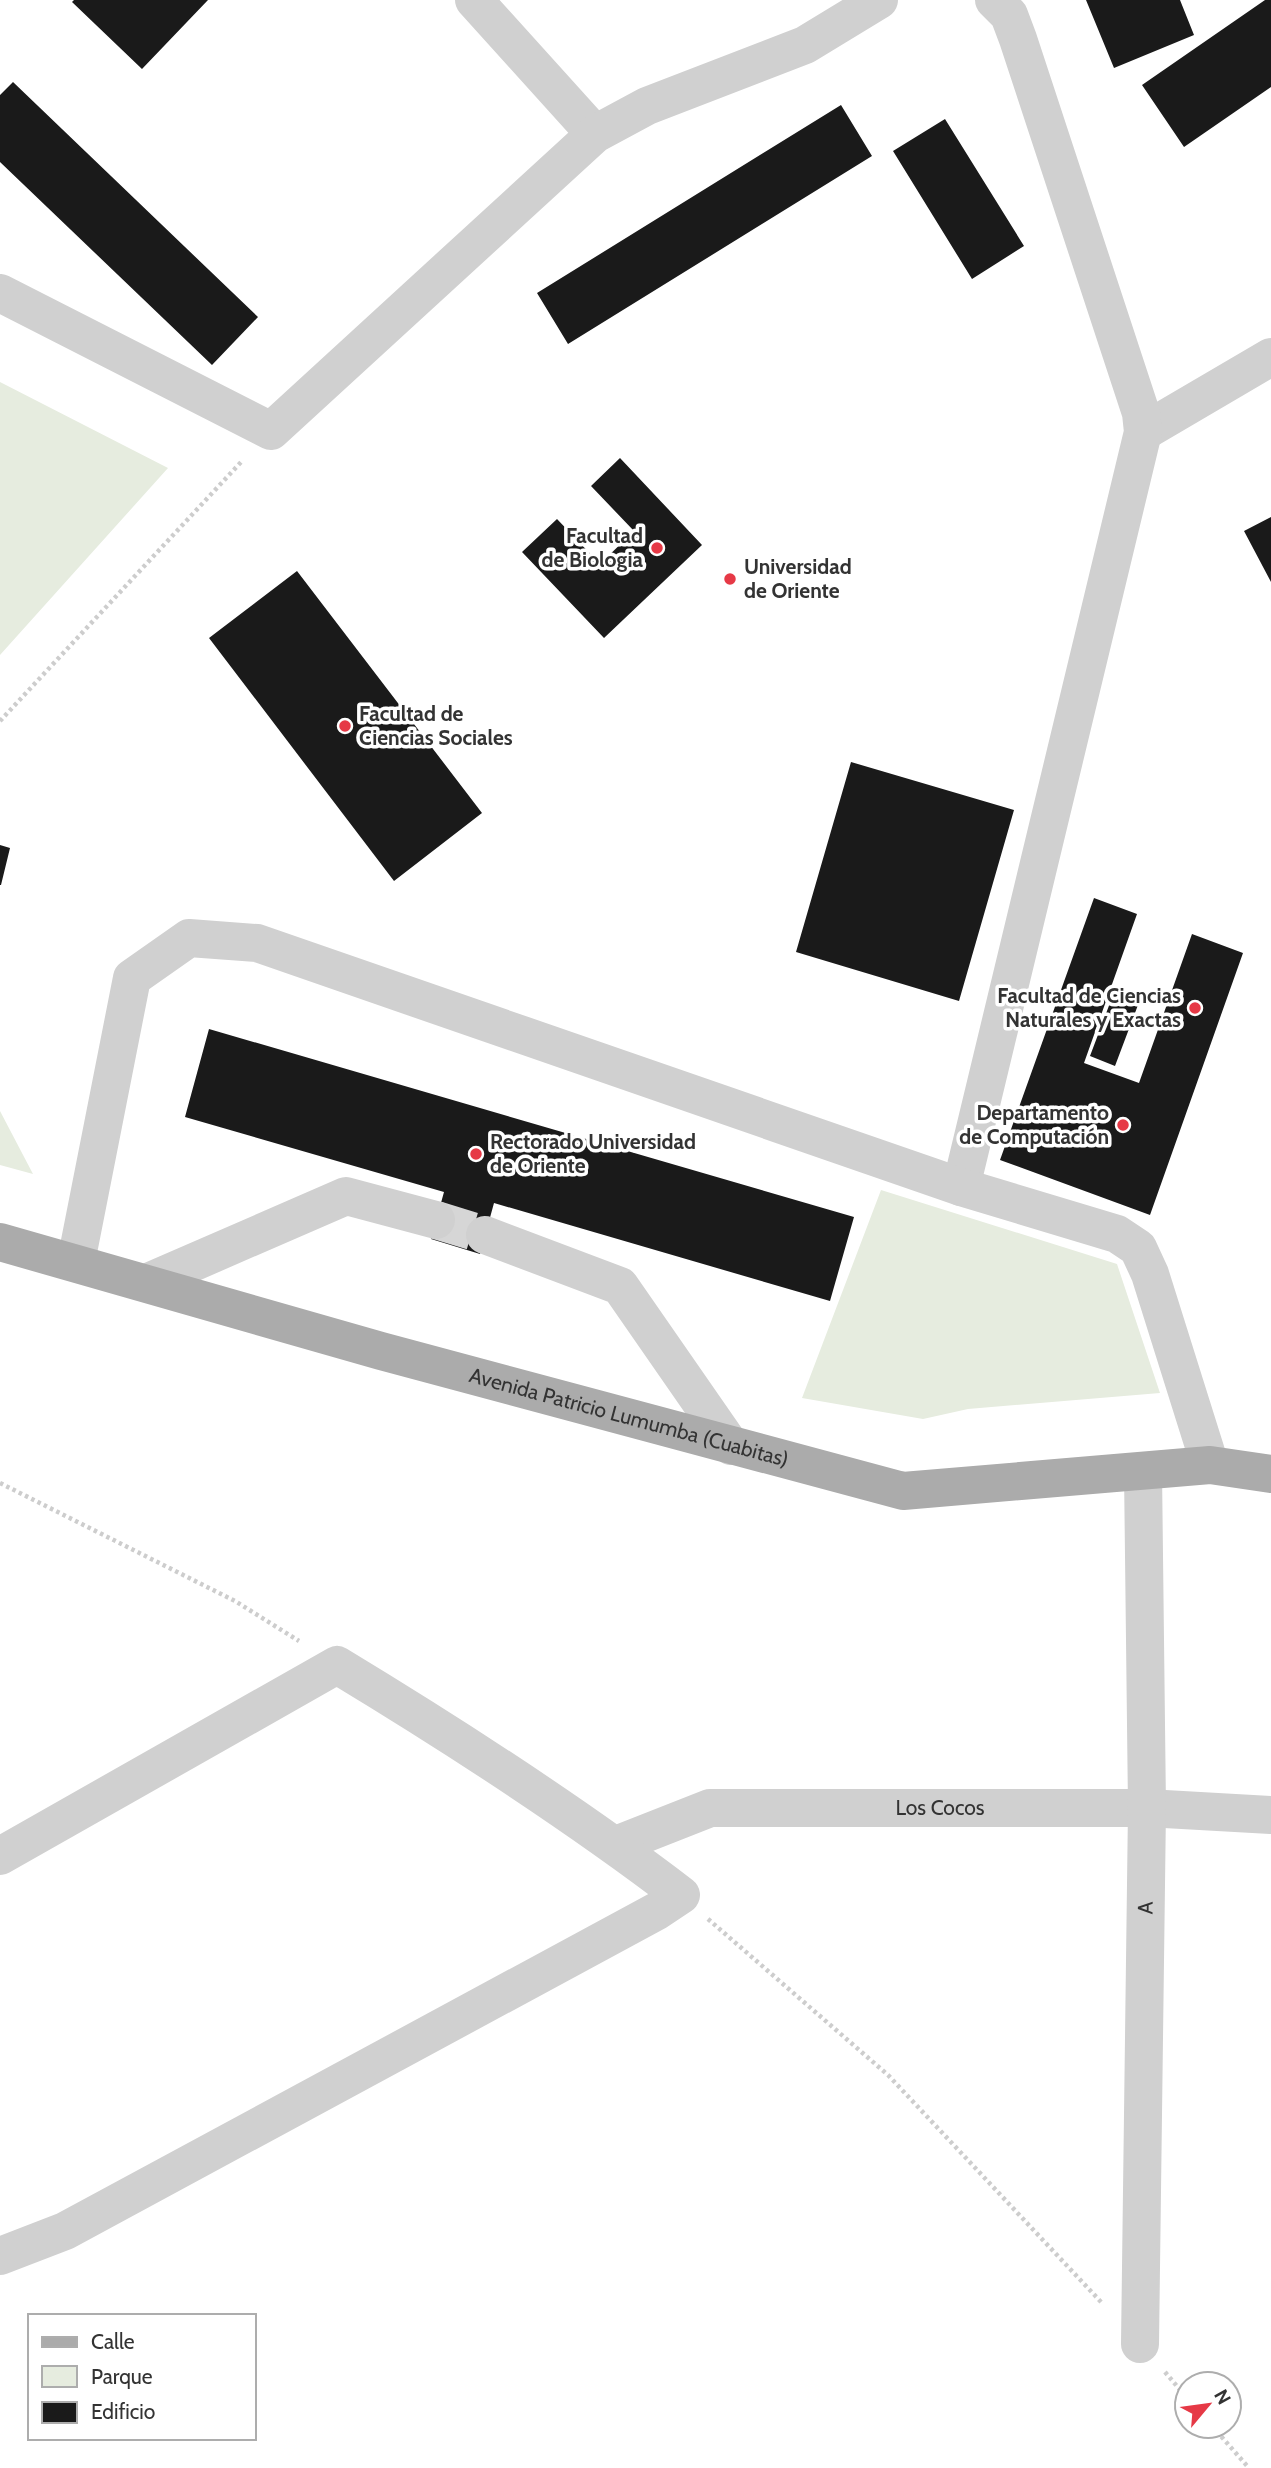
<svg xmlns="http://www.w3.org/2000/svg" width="1271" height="2468" viewBox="0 0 1271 2468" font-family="Cabin,sans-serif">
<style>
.green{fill:#e6ecdf}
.building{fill:#1a1a1a}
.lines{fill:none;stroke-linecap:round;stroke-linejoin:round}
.minor-tunnel{stroke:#d6d6d6;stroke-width:38;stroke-dasharray:38 19;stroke-linecap:butt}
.path{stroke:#cdcdcd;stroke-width:4.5;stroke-dasharray:3.5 3.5;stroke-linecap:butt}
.minor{stroke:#d0d0d0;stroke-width:38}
.major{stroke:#ababab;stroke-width:38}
.poi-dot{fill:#e63946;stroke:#fff;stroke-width:2.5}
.labels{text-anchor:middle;stroke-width:7;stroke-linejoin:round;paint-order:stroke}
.poi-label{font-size:21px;font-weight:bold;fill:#333;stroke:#fff;text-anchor:end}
.street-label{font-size:21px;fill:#333;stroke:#fff}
</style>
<rect width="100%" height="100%" fill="#fff"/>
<!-- green -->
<path class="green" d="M0,382L168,468L0,655Z
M0,1111L33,1174L0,1165Z
M881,1190L1117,1264L1160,1393L968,1409L923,1419L802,1398Z"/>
<!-- building -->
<path class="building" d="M74,0H208L142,69L72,2Z
M1086,0H1180L1194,35L1114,68Z
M1265,0H1271V87L1184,147L1142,85Z
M13,82L258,317L212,365L0,162V95Z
M841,105L872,156L568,344L537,293Z
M945,119L1024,246L972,279L893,151Z
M620,458L702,545L604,638L522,552L557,519L600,564L634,531L591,486Z
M1271,517V582L1244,531Z
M297,571L482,813L394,881L209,638Z
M851,762L1014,810L959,1001L796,952Z
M0,845L10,848L1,885H0Z
M1094,898L1137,914L1084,1063L1139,1083L1192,934L1243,953L1150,1215L1000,1160Z
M1116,987L1141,997L1115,1066L1090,1056Z
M209,1029L854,1217L830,1301L494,1203L480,1254L431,1239L444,1192L185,1117Z"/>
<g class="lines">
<!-- minor-tunnel -->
<path class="minor-tunnel" d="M436,1220L485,1235"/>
<!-- path -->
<path class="path" d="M0,721L243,460
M0,1483L235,1601L299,1641
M708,1919L888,2075L1102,2303
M1165,2372L1187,2398
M1212,2426L1249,2468"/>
<!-- minor -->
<g class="minor">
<path d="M474,0L595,134"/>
<path d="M0,293L271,431L595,134L647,106L805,45L879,0"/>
<path d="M1143,432L1271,357"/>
<path d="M961,1187L1143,432L1141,413L1018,39L1009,15L994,0"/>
<path d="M485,1235L620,1286L731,1446"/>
<path d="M76,1262L132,978L189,938L257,943L961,1187L1117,1234L1138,1248L1150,1274L1210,1465"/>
<path d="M146,1283L346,1196L436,1220"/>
<path id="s1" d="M616,1845L710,1808H1147L1271,1815"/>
<path d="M0,1856L337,1665C456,1737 571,1811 681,1895L657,1911L65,2231L0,2256"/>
<path id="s2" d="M1140,2344L1147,1808L1143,1471"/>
</g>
<!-- major -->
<path class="major" id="s3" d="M0,1242L381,1351L903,1491L1210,1465L1271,1474"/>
</g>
<!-- markers -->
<g class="poi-dot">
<circle cx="657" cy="548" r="7"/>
<circle cx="730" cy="579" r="7"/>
<circle cx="345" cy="726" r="7"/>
<circle cx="1195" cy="1008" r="7"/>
<circle cx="1123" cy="1125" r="7"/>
<circle cx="476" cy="1154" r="7"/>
</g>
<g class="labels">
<!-- poi labels -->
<g class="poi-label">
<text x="643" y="543">Facultad<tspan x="643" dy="24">de Biologia</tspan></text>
<text x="744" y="574" text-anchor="start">Universidad<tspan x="744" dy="24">de Oriente</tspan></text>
<text x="359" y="721" text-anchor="start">Facultad de<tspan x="359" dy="24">Ciencias Sociales</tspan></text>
<text x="1181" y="1003">Facultad de Ciencias<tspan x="1181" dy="24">Naturales y Exactas</tspan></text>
<text x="1109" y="1120">Departamento<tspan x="1109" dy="24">de Computación</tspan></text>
<text x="490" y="1149" text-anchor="start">Rectorado Universidad<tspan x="490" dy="24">de Oriente</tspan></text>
</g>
<!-- street labels -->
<g class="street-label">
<text dy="7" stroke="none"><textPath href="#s3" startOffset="653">Avenida Patricio Lumumba (Cuabitas)</textPath></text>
<text dy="7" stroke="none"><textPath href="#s1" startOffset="331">Los Cocos</textPath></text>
<text dy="7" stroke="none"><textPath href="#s2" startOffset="436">A</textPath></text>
</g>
</g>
<!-- legend -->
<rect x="28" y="2314" width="228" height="126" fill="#ffffff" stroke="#adadad" stroke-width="2"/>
<rect x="42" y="2337" width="35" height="10" fill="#ababab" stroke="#adadad" stroke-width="2"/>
<text x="91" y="2349" font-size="21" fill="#333333">Calle</text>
<rect x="42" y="2366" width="35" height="21" fill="#e6ecdf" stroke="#adadad" stroke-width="2"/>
<text x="91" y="2384" font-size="21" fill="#333333">Parque</text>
<rect x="42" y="2402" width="35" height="21" fill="#1a1a1a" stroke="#adadad" stroke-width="2"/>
<text x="91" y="2419" font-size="21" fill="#333333">Edificio</text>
<!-- north arrow -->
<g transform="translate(1208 2405) rotate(61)"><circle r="33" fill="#ffffff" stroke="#adadad" stroke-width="2"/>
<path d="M0-5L12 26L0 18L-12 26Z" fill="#e63946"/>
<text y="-10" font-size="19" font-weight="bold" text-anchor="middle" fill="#333333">N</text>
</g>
</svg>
